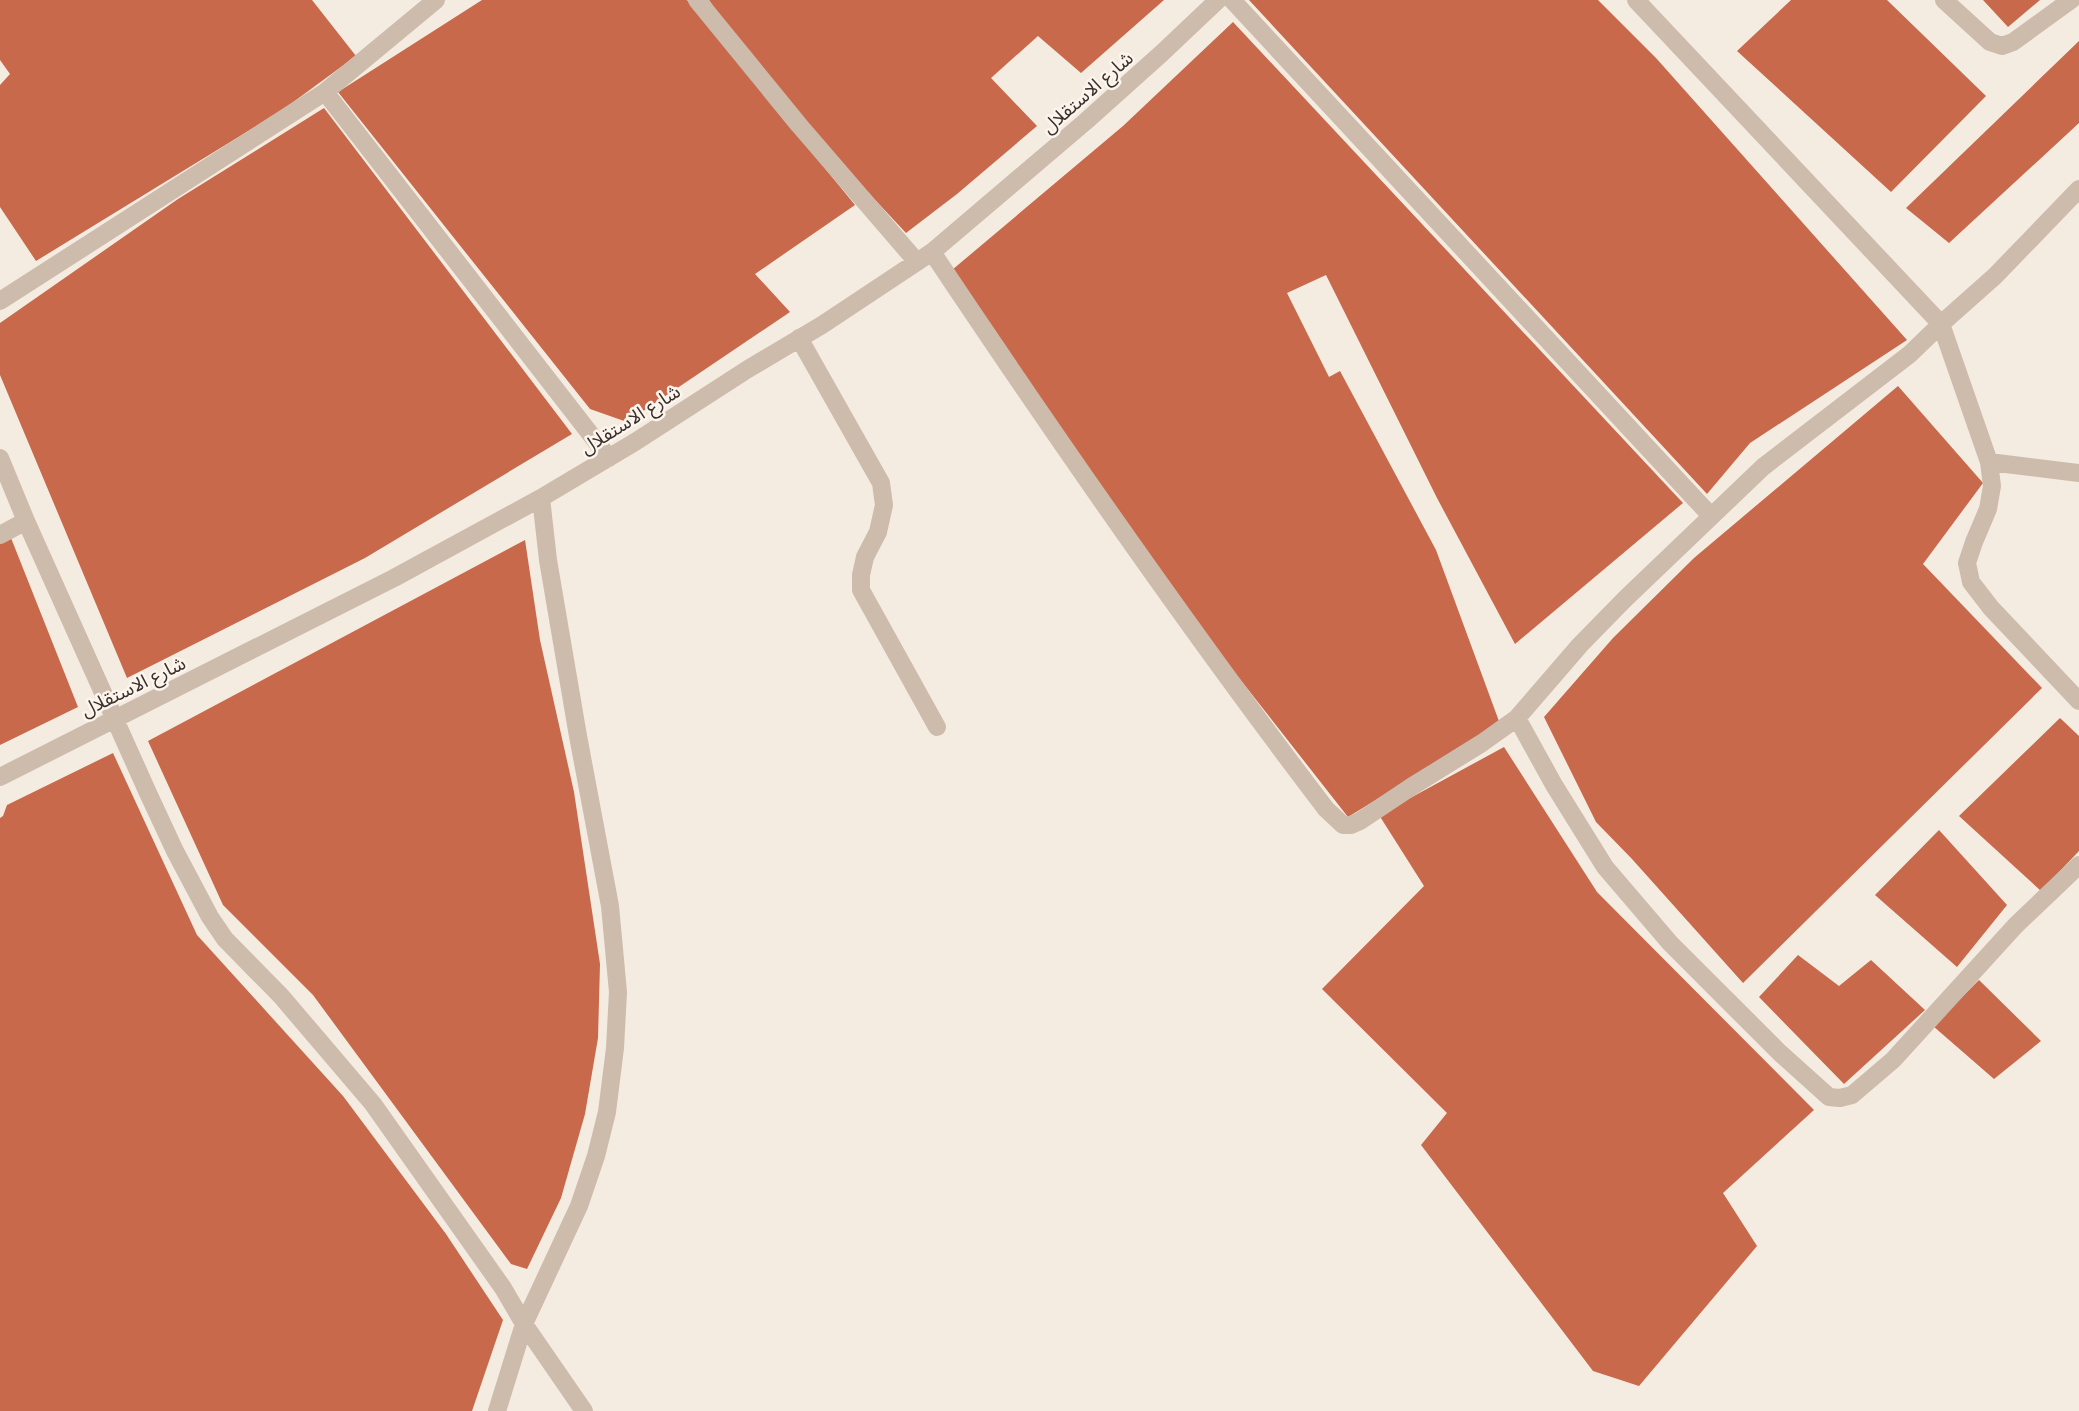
<svg xmlns="http://www.w3.org/2000/svg" width="2079" height="1411" viewBox="0 0 2079 1411" font-family="'Fira Sans','Noto Sans Arabic',sans-serif">
<style>
.building{fill:#c8694b}
.lines{fill:none;stroke-linecap:round;stroke-linejoin:round}
.minor{stroke:#cdbbac;stroke-width:18}
.labels{text-anchor:middle;stroke-width:5;stroke-linejoin:round;paint-order:stroke}
.street-label{font-size:19px;fill:#3b302b;stroke:#fbf5ee}
</style>
<rect width="100%" height="100%" fill="#f4ebe1"/>
<!-- building -->
<path class="building" d="M0,0H312L356,56L281,111L36,261L0,207V85L10,74L0,60Z
M482,0H687L855,205L755,274L790,312L627,422L590,409L338,92Z
M709,0H1164L1081,73L1038,36L991,78L1037,126L957,194L906,233L836,158L731,32Z
M1249,0H1598L1656,58L1907,340L1750,443L1707,494Z
M1791,0H1887L1986,96L1891,192L1737,51Z
M1983,0H2040L2008,27Z
M1233,22L1683,503L1515,644L1437,498L1326,275L1287,293L1329,377L1340,371L1436,550L1500,724L1348,817L1228,664L1086,465L952,270L1123,126Z
M2079,41V123L1949,243L1906,208Z
M324,108L572,434L365,558L127,678L0,375V323L178,199Z
M1898,386L1983,483L1923,564L2042,688L1743,983L1632,859L1596,822L1544,717L1613,638L1694,558Z
M11,538L78,707L0,745V544Z
M525,540L540,640L574,792L600,964L598,1038L585,1114L561,1198L527,1269L511,1264L313,995L223,905L148,741Z
M2060,718L2079,736V851L2041,891L1959,816Z
M1504,747L1597,892L1814,1110L1723,1193L1757,1246L1639,1386L1593,1371L1421,1145L1447,1113L1322,989L1424,886L1379,815Z
M113,753L197,935L343,1096L446,1234L503,1320L472,1411H0V818L3,816L7,805Z
M1939,830L2007,905L1957,967L1875,895Z
M1798,955L1839,986L1871,960L1925,1010L1844,1084L1759,997Z
M1979,980L2041,1041L1994,1079L1933,1026Z"/>
<g class="lines">
<!-- minor -->
<path class="minor" d="M697,0L799,125L917,262
M1232,0L1711,516
M1636,0L1941,324L1995,276L2079,189
M1944,0L1990,42L2002,46L2013,42L2071,0
M325,92L609,458
M932,252C1058,441 1188,628 1326,809L1343,825H1351L1360,821L1411,787L1482,743L1517,718L1580,645L1625,599L1763,467L1910,354L1941,324L1989,462L1992,486L1988,509L1974,542L1967,563L1971,582L1991,608L2079,701
M0,301L325,92L436,0
M799,338L881,483L884,505L878,532L865,557L861,575V590L937,727
M0,458L26,521L148,793L175,851L210,917L225,939L281,996L373,1104L503,1288L524,1324L584,1411
M1989,462L2079,473
M0,535L26,521
M1517,718L1554,785L1605,867L1670,943L1780,1053L1829,1097L1840,1098L1852,1095L1893,1060L2016,925L2079,865
M0,777L394,578L541,498L635,442L748,369L822,325L932,252L1085,122L1162,53L1218,0
M497,1411L524,1324L579,1206L596,1156L607,1112L615,1048L618,992L610,906L578,736L548,560L541,498"/>
</g>
<g class="labels">
<!-- street labels -->
<g class="street-label">
<text transform="translate(1087 92) rotate(-41)" y="7">شارع الاستقلال</text>
<text transform="translate(630 419) rotate(-32)" y="7">شارع الاستقلال</text>
<text transform="translate(133 686) rotate(-26)" y="7">شارع الاستقلال</text>
</g>
</g>
</svg>
